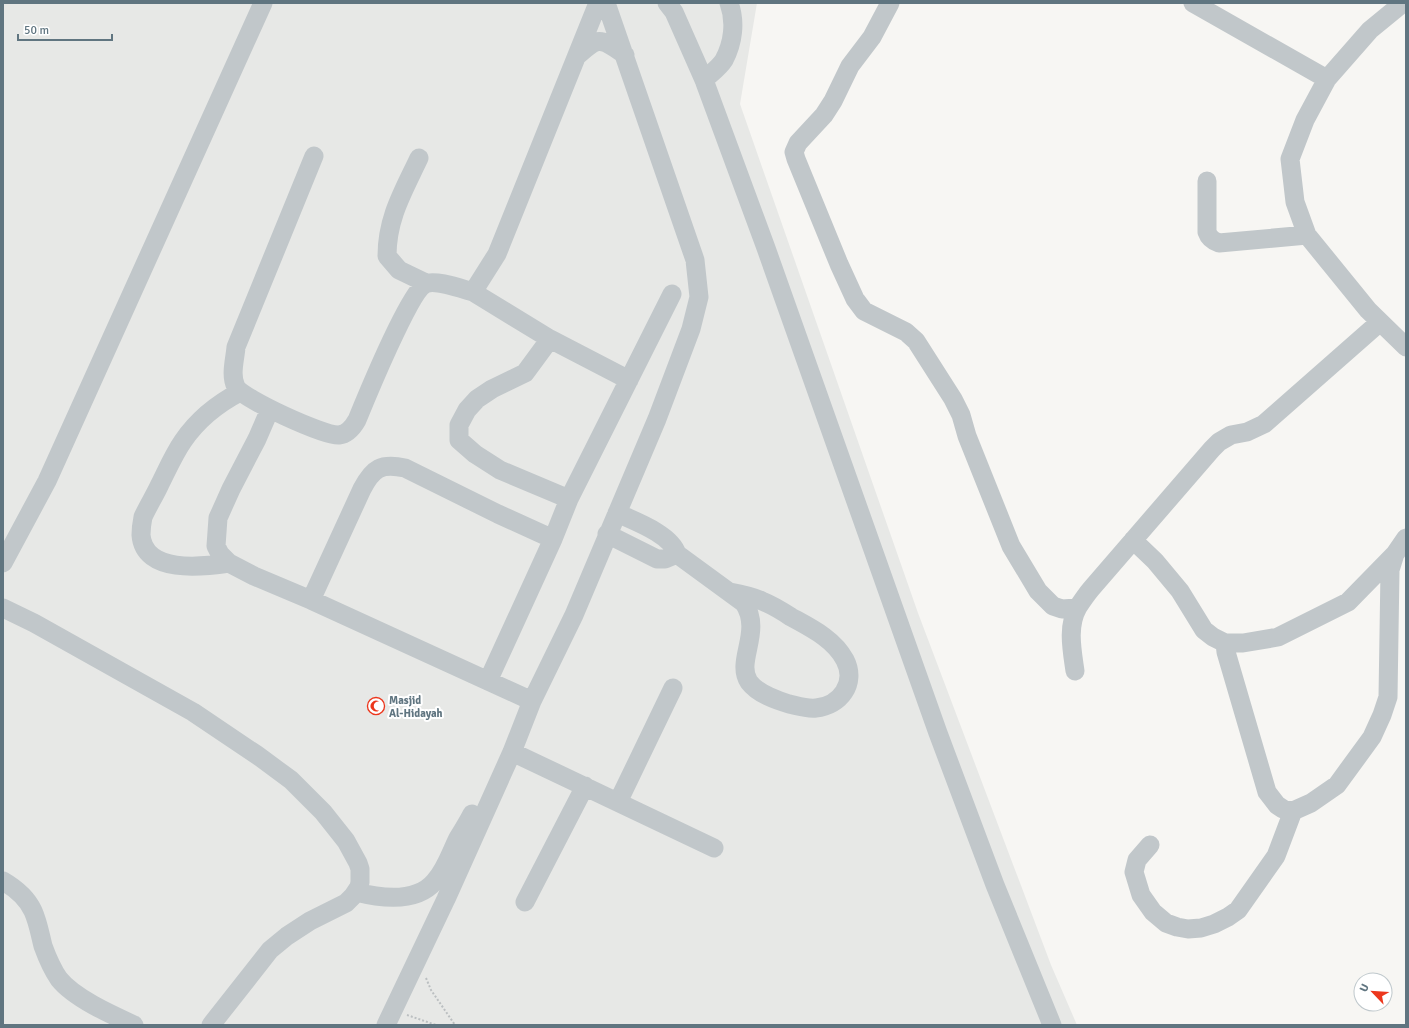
<svg xmlns="http://www.w3.org/2000/svg" width="1409" height="1028" viewBox="0 0 1409 1028" font-family="Signika,sans-serif">
<style>
.built{fill:#e7e8e6}
.lines{fill:none;stroke-linecap:round;stroke-linejoin:round}
.path{stroke:#bbbfc1;stroke-width:2;stroke-dasharray:2 2;stroke-linecap:butt}
.minor{stroke:#c1c7ca;stroke-width:19}
.labels{text-anchor:middle;stroke-width:4;stroke-linejoin:round;paint-order:stroke}
.poi-label{font-size:11px;font-weight:bold;fill:#607580;stroke:#fff;text-anchor:start}
</style>
<rect width="100%" height="100%" fill="#f7f6f3"/>
<!-- built -->
<path class="built" d="M3,3H757L740,104L918,613L1051,965L1077,1025H3Z"/>
<g class="lines">
<!-- path -->
<path class="path" d="M426,978L431,990L455,1025
M407,1015L436,1025"/>
<!-- minor -->
<path class="minor" d="M667,3L674,12L704,80L766,248L938,733L995,885L1052,1025
M890,3L872,37L850,66L833,101L824,115L798,143L794,152L796,159L839,264L855,299L864,311L906,332L916,341L953,399L961,415L967,436L1011,546L1038,591L1053,606L1062,609L1077,608
M1193,3L1327,79
M1403,3L1370,30L1327,79L1305,120L1290,159L1295,202L1307,235L1368,310L1406,347
M578,55C583,51 590,44 596,42C605,39 618,50 625,55
M704,80C710,74 719,68 724,60C733,43 736,22 729,3
M314,156L236,347C235,360 230,375 236,387C243,399 324,436 339,435C348,434 353,427 357,420C366,398 409,293 425,284C435,279 462,289 473,292L497,254L598,3
M419,158C403,192 387,218 387,256L399,270L426,283
M1207,181V232C1209,238 1213,241 1219,243L1307,235
M473,292L550,339L629,380
M550,339L525,373L492,389L477,399L467,410L459,425V440L475,454L500,470L569,499
M270,409L257,439L231,489L218,518L216,546L220,554L229,563L254,576L311,600L532,701
M617,513C634,521 671,534 677,554L744,603C763,632 735,661 749,682C758,694 776,700 789,704C798,706 807,709 816,708C840,706 857,683 845,660C834,639 811,628 791,617C782,611 772,605 762,601C752,596 741,594 730,592
M607,534L657,559H665L677,554
M553,539L569,499L672,294
M1133,540L1155,561L1180,591L1204,630L1213,637L1225,643H1243L1278,637L1348,602L1394,555
M3,563L47,481L263,3
M229,563C202,567 144,574 141,535C141,530 142,522 143,517C148,506 155,495 160,484C167,470 174,454 183,441C198,419 217,404 240,392
M311,600L362,489C373,468 381,463 405,468L498,514L553,539L488,681
M3,608L34,623L193,712L257,755L291,780L323,812L346,841L358,863L360,869V882L359,887L353,896L346,903L310,921L287,936L270,950L211,1025
M1225,643L1226,652L1267,792L1277,805L1283,809L1293,811L1311,803L1337,785L1372,737L1382,715L1388,697L1390,570L1395,554L1406,538
M1075,671C1072,650 1067,626 1078,607C1082,601 1086,595 1091,589L1212,449L1219,442L1231,435L1247,432L1264,424L1380,322
M512,752L714,848
M618,802L673,688
M1150,845L1137,860L1134,872L1141,895L1153,912L1166,923L1177,927L1188,929L1201,928L1214,924L1228,917L1238,910L1276,856L1293,811
M3,881C15,888 27,898 33,911C38,922 40,934 43,946C47,957 52,969 59,979C74,998 112,1015 134,1025
M356,892C380,898 417,903 435,881C446,869 451,852 458,838C463,830 468,822 472,814
M525,902L585,786
M386,1025L446,899L512,752L532,701L574,615L657,419L691,329L699,297L695,260L606,3"/>
</g>
<!-- icons -->
<defs>
<g id="mosque-ring" transform="scale(0.9)"><circle r="9.5" fill="#fff" stroke="#ec371d" stroke-width="1.5"/><path d="M3.5-4.9A6 6 0 1 0 3.5 4.9A5 5 0 1 1 3.5-4.9Z" fill="#ec371d"/></g>
</defs>
<g fill-rule="evenodd">
<use href="#mosque-ring" x="376" y="706"/>
</g>
<g class="labels">
<!-- poi labels -->
<g class="poi-label">
<text x="389" y="704">Masjid<tspan x="389" dy="13">Al-Hidayah</tspan></text>
</g>
</g>
<!-- border -->
<rect width="1409" height="1028" fill="none" stroke="#607580" stroke-width="8"/>
<!-- north arrow -->
<g transform="translate(1373 992) rotate(295)"><circle r="19" fill="#ffffff" stroke="#bfc8cc"/>
<path d="M0-3L7 15L0 10L-7 15Z" fill="#ec371d"/>
<text y="-6" font-size="11" font-weight="bold" text-anchor="middle" fill="#607580">U</text>
</g>
<!-- scale -->
<path d="M18 34v6h94v-6" fill="none" stroke="#607580" stroke-width="2"/>
<text x="24" y="34" font-size="12" fill="#607580" stroke="#ffffff" stroke-width="3" paint-order="stroke">50 m</text>
</svg>
